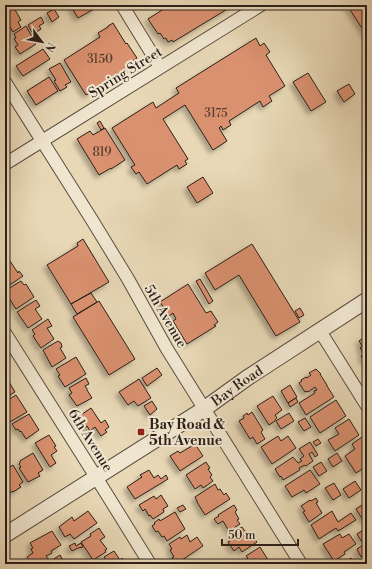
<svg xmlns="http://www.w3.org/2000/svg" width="372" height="569" viewBox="0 0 372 569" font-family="'Libre Bodoni',serif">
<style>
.building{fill:#da9170;stroke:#2b1f19;filter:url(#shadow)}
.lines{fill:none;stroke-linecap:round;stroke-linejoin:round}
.minor-casing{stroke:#5a4d40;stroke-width:14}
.tertiary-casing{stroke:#5a4d40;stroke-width:17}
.minor{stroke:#f0e6d0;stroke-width:12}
.tertiary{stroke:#f0e6d0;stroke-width:15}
.poi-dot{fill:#8f2418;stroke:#f0e6d0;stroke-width:1.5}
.labels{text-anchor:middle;stroke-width:4;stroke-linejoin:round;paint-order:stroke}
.number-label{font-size:12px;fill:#573c2f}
.street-label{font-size:14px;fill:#2b1f19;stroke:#f0e6d0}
.poi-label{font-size:14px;font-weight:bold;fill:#2b1f19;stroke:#f0e6d0;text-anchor:start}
</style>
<defs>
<filter id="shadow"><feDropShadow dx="-3.5" dy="3.5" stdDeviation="2" flood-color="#0004"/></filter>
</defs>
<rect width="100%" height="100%" fill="#e8d8b6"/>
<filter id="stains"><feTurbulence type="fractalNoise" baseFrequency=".005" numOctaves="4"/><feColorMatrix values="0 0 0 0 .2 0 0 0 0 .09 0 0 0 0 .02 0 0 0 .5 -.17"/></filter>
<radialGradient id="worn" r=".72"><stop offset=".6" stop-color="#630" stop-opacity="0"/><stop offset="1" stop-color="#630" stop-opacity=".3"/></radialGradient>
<!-- building -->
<path class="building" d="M70,5H94L96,8L78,18Z
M170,5H234L173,42L172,40L168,42L166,38L164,39L160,33L158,34L148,19Z
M347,5H367V36Z
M14,8L21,20L18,22L21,27L13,32L10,27L7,29L5,25V13Z
M54,9L59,17L52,22L47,13Z
M41,17L44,23L39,26L41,29L33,34L28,25Z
M113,23L126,44L127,43L137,58L131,62L133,66L86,95L64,60L100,37L98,33L108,27V26Z
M26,26L36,44L20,54L15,47L18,45L14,39L16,38L14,34Z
M256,38L260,46L264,43L270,52L266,55L285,86L269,96L272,101L263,107L260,101L229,121L231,125L223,130L221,126L219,128L227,141L213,150L185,105L163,119L188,159L185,161L187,164L179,169L177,165L147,184L139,172L136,174L131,167L135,165L112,128L153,102L156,108L179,93L176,88Z
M43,49L50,59L23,76L16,66Z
M60,63L71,82L65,85L67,87L60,91L54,81L56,80L49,69Z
M308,73L326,102L311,111L293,82Z
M49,77L58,91L36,105L27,91Z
M349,84L355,94L344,102L337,91Z
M100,121L104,128L101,130L97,123Z
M105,128L125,160L111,169V168L99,175L77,139L90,131L93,135Z
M203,177L213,193L197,203L187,187Z
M83,239L109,282L71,304L47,265L78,246L77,243Z
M252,244L300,322L276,336L239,275L215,290L205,273Z
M10,261L18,273L19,271L23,276L5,288V265Z
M200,279L213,301L209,304L196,281Z
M21,281L24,285L26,284L34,297L16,309L9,298L6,295L5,291Z
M188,284L206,313L211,311L218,322L214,325L216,326L187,344L173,321L176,319L173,313L169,316L160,302Z
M91,293L97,302L77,314L71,304Z
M36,300L40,306L35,309L42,319L28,328L17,312Z
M99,301L135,359L109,375L73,317Z
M300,308L304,315L299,318L295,311Z
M48,319L52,326L47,328L54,339L41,348L33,336L35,334L32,330Z
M364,337L366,339H367V362L366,361L365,362L361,356L364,354L360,348L362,346L359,341Z
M58,341L61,343L62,347L60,348L66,358L52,367L43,350Z
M76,357L86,374L65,387L58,376L60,375L56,369Z
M157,368L162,375L147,386L142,378Z
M316,369L321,374H320L327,385V386L334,397L306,415L299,403L315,393L314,391L317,390L315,387L308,392L307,391L305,392L299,383L302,381L301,380L306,377L307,378L311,375L309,373Z
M5,375L15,392L5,398Z
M86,378L89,384L85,386L87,389V390L92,398L77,406L69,395L72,393L69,388Z
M139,379L151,398L138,406L134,401L128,405L119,392Z
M290,385L297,397L288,403L281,391Z
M16,395L27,412L8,423L5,418V402Z
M273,396L282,410L275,415L277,418L275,420V421L269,425L257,406Z
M296,398L298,402L290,407L288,403Z
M336,400L346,416L320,433L310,417Z
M152,401L157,409L150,415L144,406Z
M91,408L101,423L105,420L109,427L105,430L107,432L101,436L95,427L90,431L87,426L85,428L78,417Z
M252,412L263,430L261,432L265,439L257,444L253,437L250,439L239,421L244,418L243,416L247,413L248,415Z
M289,413L294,421L281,429L276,421Z
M29,414L39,430L26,439L21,431L20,432L18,429L16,430L12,424Z
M305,418L311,427L304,431L298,422Z
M349,419L359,435L335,451L328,440L339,434L335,428Z
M49,435L56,446L54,447L57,451L51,455L56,463L50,467L35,443Z
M278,436L281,441L288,436L296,448L272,464L261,447Z
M362,437L367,444V466L356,473L345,456L355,449L352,444Z
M318,439L321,443L316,446L313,442Z
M310,442L318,455L315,457L312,452L309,454L313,461L306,466L305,465L299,468L300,470L283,480L281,476L280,477L275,469L293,457L298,463L302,461L300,459L304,456L299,449Z
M195,444L203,456L180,471L170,456L178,451L180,453Z
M33,453L43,470L38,473L40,476L28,482L19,468L21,467L19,464L20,463V461Z
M337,453L342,461L333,467L328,459Z
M206,462L210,468L208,469L212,475L210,477L213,481L203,488L201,485L195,489L186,475Z
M321,462L327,471L319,476L313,467Z
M13,465L23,482L19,485L21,487L13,492V491L8,494L5,489V470Z
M149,470L154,478L158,475L161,479L166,475L168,479L135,499L127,487L142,477L140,475Z
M310,470L320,484L306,493L304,490L292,497L285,486Z
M355,481L361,490L349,498L343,489Z
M334,483L341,495L333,500L325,488Z
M215,484L218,490L220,489L224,495L226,493L230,499L205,515L197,502V501L195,497Z
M161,495L168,506L163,509L164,512L153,519L150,515L149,516L145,509L143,511L139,505L154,496L156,499Z
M316,498L318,502L316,503L322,513L309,522L303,512L305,511L301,506L310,500L311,501Z
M365,503L367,507V518L363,520L356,509Z
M183,505L186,509L180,512L177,508Z
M234,505L237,510L235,512L239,519L237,520L240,524L229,531L223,521L218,524L214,519L219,516L218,515Z
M88,511L97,523L74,539L70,534L65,537L59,527L72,517L74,521Z
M332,511L338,522L351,513L356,520L338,531L336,528L319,539L311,525Z
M175,512L185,529L167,541L164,536L162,537L158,531L156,532L152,526L155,524L154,523L159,519L160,521Z
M242,527L246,533L247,532L251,538L253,536L257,542L242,552L239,547L234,551L228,542L234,538L231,534Z
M99,528L105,537L100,540L107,549L105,550L106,552L93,560L81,542L91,536L90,534Z
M363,530L367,537V539L362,542L357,534Z
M52,531L61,545L51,551L52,553L46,556L49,560L43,564H32L27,557L33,553L31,549L33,548L30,543Z
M340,534L342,538L349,534L356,544L344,552L345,554L334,561L323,544Z
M187,535L190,542L197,537L203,546L176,564L172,558L174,557L170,550L172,549L169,544L180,537L181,539Z
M75,543L76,546L81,543L83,547L78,548L72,551L69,546Z
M363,545L367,550V553L361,557L357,549Z
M260,547L270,563L268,564H246L244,561L248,558L246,556Z
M114,551L120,560L122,558L124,563L122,564H97L105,559L104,557Z
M60,555L65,564H46Z
M351,558L354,564H341Z"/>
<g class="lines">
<!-- minor casing -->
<g class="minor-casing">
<path id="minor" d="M122,5L160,67
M5,82L92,220L128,279L167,349L301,564
M5,164L261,5
M320,331L367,406
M5,333L96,477L150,564"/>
</g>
<!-- tertiary casing -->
<g class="tertiary-casing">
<g id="tertiary">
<path id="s1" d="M5,535L204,409L247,378L367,300"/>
</g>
</g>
<!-- minor -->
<use href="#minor" class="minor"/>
<!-- tertiary -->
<use href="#tertiary" class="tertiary"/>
</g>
<!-- markers -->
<rect class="poi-dot" x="137" y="428" width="8" height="8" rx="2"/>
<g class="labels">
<!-- number labels -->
<g class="number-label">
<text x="100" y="63">3150</text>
<text x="216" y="117">3175</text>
<text x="102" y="156">819</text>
</g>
<!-- street labels -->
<g class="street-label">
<text transform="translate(125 72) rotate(-32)" y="5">Spring Street</text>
<text transform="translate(166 316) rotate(60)" y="5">5th Avenue</text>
<text dy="5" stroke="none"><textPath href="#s1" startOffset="276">Bay Road</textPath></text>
<text transform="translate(91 440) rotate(58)" y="5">6th Avenue</text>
</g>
<!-- poi labels -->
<g class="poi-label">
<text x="149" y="429">Bay Road &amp;<tspan x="149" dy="16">5th Avenue</tspan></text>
</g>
</g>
<!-- margin -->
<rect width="372" height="569" fill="none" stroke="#e8d8b6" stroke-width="20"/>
<rect x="6" y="6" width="360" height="557" fill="none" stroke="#2b1f19" stroke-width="2"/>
<rect x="10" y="10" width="352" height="549" fill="none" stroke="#2b1f19"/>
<!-- north arrow -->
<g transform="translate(42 42) rotate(122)" stroke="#f0e6d0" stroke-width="3" paint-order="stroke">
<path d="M0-3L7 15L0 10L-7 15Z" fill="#2b1f19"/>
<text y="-6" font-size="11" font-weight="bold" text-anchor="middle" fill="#2b1f19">N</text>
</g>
<!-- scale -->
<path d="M222 539v6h76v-6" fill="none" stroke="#2b1f19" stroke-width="2"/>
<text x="228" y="539" font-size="12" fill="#2b1f19" stroke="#f0e6d0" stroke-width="3" paint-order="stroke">50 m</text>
<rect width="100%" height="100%" filter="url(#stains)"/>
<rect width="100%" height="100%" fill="url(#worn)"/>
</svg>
